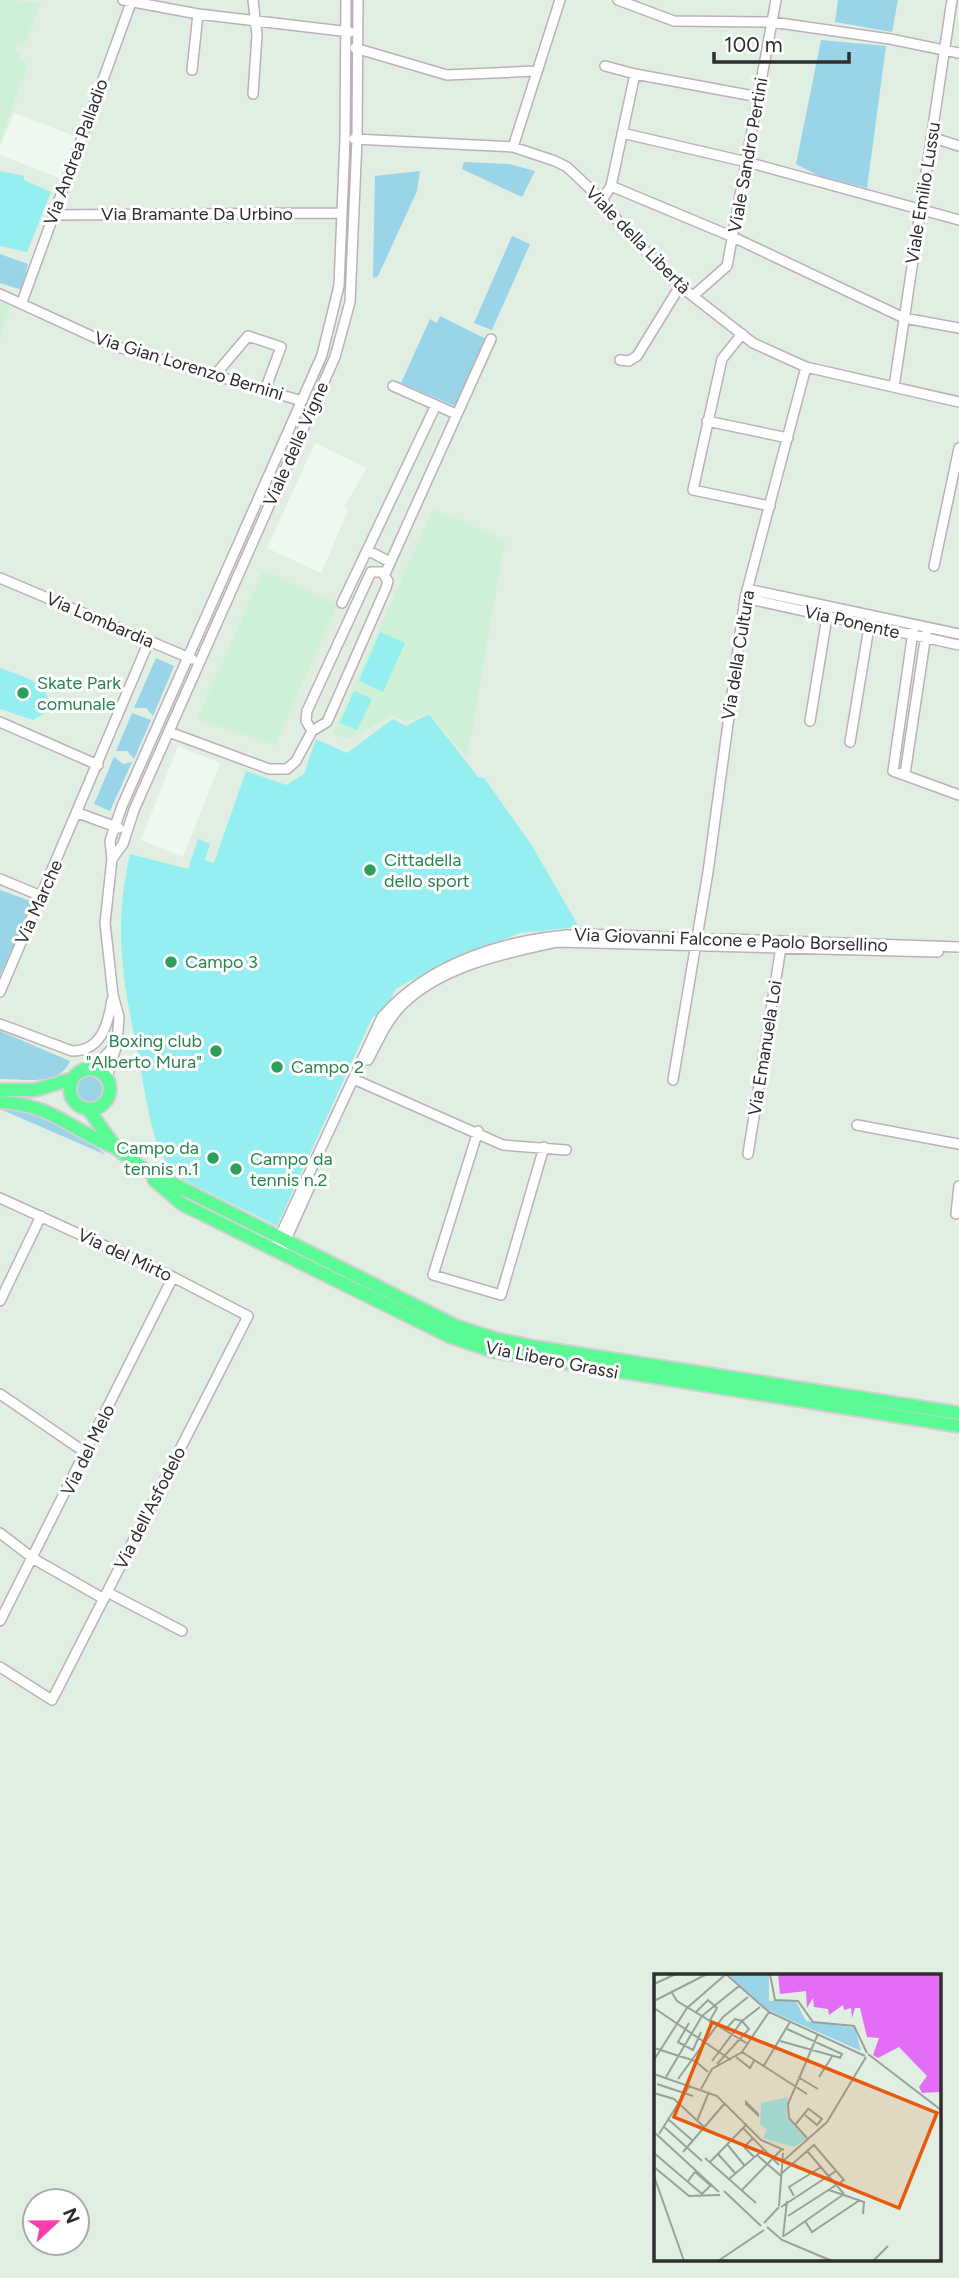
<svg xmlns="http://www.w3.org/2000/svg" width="959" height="2278" viewBox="0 0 959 2278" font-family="Figtree,sans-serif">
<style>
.education{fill:#cff1d8}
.green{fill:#99d4e9}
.pitch{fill:#95eef0}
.plaza{fill:#eef7f0}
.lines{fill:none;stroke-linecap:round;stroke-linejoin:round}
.minor-casing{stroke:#beb0b8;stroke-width:12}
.major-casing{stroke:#d1d1d1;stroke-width:16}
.minor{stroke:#fff;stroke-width:9}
.major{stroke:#5afa94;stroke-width:12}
.leisure-dot{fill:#2e9e5b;stroke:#fff;stroke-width:2.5}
.labels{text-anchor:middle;stroke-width:6;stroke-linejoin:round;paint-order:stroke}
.street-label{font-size:18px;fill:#2e2e2e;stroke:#fff}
.leisure-label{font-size:18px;fill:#27864d;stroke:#fff;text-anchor:start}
.inset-road{fill:none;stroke:#99a29a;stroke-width:2}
.view{fill:#e8590c;fill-opacity:0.15;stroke:#e8590c;stroke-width:3.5}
.inset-edge{fill:none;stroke:#2e2e2e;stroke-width:3.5}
</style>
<rect width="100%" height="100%" fill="#e0efe2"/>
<!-- education -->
<path class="education" d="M0,0L41,2L26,42L16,45L14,50L20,54V60L28,64L0,142Z
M0,302L11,305L0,337Z
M433,509L505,540L467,758L428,712L405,723L394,715L350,738L332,734Z
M263,571L338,604L275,745L197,719Z"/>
<!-- green -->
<path class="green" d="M838,0H898L892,32L835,22Z
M821,40L886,46L867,188L819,176L796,164Z
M464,162L509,164L535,171L522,197L462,169Z
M420,171L417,191L378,276L373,278L375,176Z
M512,236L530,244L492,330L474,323Z
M0,254L28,264L22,290L0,283Z
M440,316L488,340L457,407L401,383L430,319L437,323Z
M156,658L174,666L153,716L146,708H134Z
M132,713L151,720L134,759L127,751H116Z
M114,757L123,764L132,762L110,811L94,804Z
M0,890L33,902L0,976Z
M0,1031L70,1061C58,1088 23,1078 0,1079Z
M74 1090a14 14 0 1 1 28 0a14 14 0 1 1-28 0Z
M0,1109C38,1104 78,1132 106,1155Z"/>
<!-- pitch -->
<path class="pitch" d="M0,171L24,176V180L51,192L27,252L0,246Z
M380,632L405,643L383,692L359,681Z
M0,668C20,676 58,683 45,713L33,720L0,709Z
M354,691L372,699L357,730L340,723Z
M429,714L478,777L484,778L531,844L579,927L520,933L448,961L397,988L393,993L392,1001L372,1018L277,1226L182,1179L170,1168L159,1150C149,1122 145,1091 139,1061C124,982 112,936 130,854L188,869L198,839L210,844L205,860L214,863L246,771L286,785L304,774L316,739L347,753L393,719L406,726Z"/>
<!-- plaza -->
<path class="plaza" d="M14,113L77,137L60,178L0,155V147Z
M315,443L367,468L344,507L348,510L321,573L267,548Z
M178,746L220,763L183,857L141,840Z"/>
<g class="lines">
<!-- minor casing -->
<g class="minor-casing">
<path id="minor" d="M123,0L198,14L350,32
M253,0L257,35L253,94
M618,0L674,21L772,22L890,39L959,53
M355,48L447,75L535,71
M605,66L635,74L759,97
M192,70L198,14
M622,133L747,162L959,220
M931,137L959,146
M354,139L513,147L555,161L567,167L602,200L624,229L680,286L753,343L806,367L959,402
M513,147L560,0
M611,186L733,237L904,318L959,328
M602,200L611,186L635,74
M52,215L342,213
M0,294L111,345L302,401
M693,296L727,266L776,0
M22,302L132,0
M742,334L722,359L693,490L770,506
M620,360L629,361L637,356L680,286
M215,375L248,336L281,347L265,390
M393,386L456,414
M894,387L952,0
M707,421L788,438
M367,550L390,562
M934,566L959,448
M371,572H382L388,581L386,588L327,722L312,731L306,721L307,711Z
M385,574L491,339
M0,578L192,659
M747,589L959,634
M745,598L959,645
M342,603L436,405
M914,625L893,771L959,795
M810,721L828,611
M0,722L98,765
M169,732L269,769H287L296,761L312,731
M850,742L870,621
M905,774L926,634
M78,813L119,828
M112,859L123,844L134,810L335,357L350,302L357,139L358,0
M0,879L41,896
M0,992L149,641
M0,1024L72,1051C101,1051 108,1025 112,1000
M368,1060C378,1041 387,1020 402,1005C441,966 505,953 557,942L938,952
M93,1069L115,1045
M107,1077L117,1044L119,1017L113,995L105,923L112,859L110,841L122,806L322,355L339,286L345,139L346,0
M673,1080L708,872L745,598L806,367
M358,1081L503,1145L566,1150
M857,1125L959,1144
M478,1131L433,1275L501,1295L544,1147
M748,1154L781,947
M0,1198L173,1277L248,1316L52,1700L0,1667
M956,1214L959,1186
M274,1249L382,1017C430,961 512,937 584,934L959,947
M280,1253L311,1184
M0,1301L41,1216
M0,1394L86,1453
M0,1533L34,1559L104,1599
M107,1592L182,1631
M0,1621L173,1277"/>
</g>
<!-- major casing -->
<g class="major-casing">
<path id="major" d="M70 1089a20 20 0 1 1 40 0a20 20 0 1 1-40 0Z
M0,1090H35L72,1079
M0,1102C53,1104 71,1131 117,1148
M88,1109L117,1149L144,1169L456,1326L496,1339L535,1347L959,1413
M154,1180L182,1204L451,1337L493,1351L959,1426"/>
</g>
<!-- minor -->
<use href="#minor" class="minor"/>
<!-- major -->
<use href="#major" class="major"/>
</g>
<!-- markers -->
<g class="leisure-dot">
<circle cx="23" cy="693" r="7"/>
<circle cx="370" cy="870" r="7"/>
<circle cx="171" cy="962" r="7"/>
<circle cx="216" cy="1051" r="7"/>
<circle cx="277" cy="1067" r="7"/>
<circle cx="213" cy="1158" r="7"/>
<circle cx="236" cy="1169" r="7"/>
</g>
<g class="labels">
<!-- street labels -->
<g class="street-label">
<text transform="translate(76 152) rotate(-70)" y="6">Via Andrea Palladio</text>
<text transform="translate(748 155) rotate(-80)" y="6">Viale Sandro Pertini</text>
<text transform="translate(923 193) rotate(-81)" y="6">Viale Emilio Lussu</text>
<text x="197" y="220">Via Bramante Da Urbino</text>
<text transform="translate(638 240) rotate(46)" y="6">Viale della Libertà</text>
<text transform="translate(189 366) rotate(17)" y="6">Via Gian Lorenzo Bernini</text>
<text transform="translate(296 444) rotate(-66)" y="6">Viale delle Vigne</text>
<text transform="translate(100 620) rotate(23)" y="6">Via Lombardia</text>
<text transform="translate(852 622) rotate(13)" y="6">Via Ponente</text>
<text transform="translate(738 655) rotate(-81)" y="6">Via della Cultura</text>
<text transform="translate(39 902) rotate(-66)" y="6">Via Marche</text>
<text transform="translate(731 940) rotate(2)" y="6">Via Giovanni Falcone e Paolo Borsellino</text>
<text transform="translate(765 1048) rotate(-81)" y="6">Via Emanuela Loi</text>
<text transform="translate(125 1255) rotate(25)" y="6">Via del Mirto</text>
<text transform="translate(552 1360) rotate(11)" y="6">Via Libero Grassi</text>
<text transform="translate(88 1450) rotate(-64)" y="6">Via del Melo</text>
<text transform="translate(150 1508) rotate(-63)" y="6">Via dell'Asfodelo</text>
</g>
<!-- leisure labels -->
<g class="leisure-label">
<text x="37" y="689">Skate Park<tspan x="37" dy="21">comunale</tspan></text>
<text x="384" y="866">Cittadella<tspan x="384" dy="21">dello sport</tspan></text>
<text x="185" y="968">Campo 3</text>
<text x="202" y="1047" text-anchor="end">Boxing club<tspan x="202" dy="21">"Alberto Mura"</tspan></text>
<text x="291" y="1073">Campo 2</text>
<text x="199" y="1154" text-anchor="end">Campo da<tspan x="199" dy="21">tennis n.1</tspan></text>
<text x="250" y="1165">Campo da<tspan x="250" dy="21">tennis n.2</tspan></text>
</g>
</g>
<!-- overview -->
<g transform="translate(654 1974)">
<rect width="287" height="287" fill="#e0efe2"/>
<path d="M74,0H115V27L141,26L152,47L201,54L207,77L114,36Z" fill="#99d4e9"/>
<path d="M134,123L133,144L152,165L140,173L109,164L113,156L106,150L107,129Z" fill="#95eef0"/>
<path d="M124,0H287V118L268,119L265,113L273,102L245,73L224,84L219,81L225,64L213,63L206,34H201L198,44L197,34L190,36L189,31L175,41L174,35L160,33L159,24L153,34L152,17L126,20Z" fill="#e46df7"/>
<path class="inset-road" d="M116,0L121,26L144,27L159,48L200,52L213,79M0,10L22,0M18,19L23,27L94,70M0,27L53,0M0,34L77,86M41,39L54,26L63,34L55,48M35,49L24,68L39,76L47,58M133,55L188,80L186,84M71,56L81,45L88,47M126,67L187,84M0,74L41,87L54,98M88,78L153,120M214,80L287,136M82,83L96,94L100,87M0,86L33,34L72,0L115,38L211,82M58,87L88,47L106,33M63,90L95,55L88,47M109,93L136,48M0,100L63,122L107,166L130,176M12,103L48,42L85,12M144,103L164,115M165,103L179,81M24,105L69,43L94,23M3,110L39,122M47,115L58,95L88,78L115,38M0,119L20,125L50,153M92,128L104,140V141L92,130ZM151,141L163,151L168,145L155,135M14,145L39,167M43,147L55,118M141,151L155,134M9,152L48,187M89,154L125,191M0,158L65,218M5,160L36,111M99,164L90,173L100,183M153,164L135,144L134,130L164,60M73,170L90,191M153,177L190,220M29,178L71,129M0,179L48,220L58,210M64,180L81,199M103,181L127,202M51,184L102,229M56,188L93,150M128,188L173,148L212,83M0,193L35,222L66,221M128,199L160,171L190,206L134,242M0,202L30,287M75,205L110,175M34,207L41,198L56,211M175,216L210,228L209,240M70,217L107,252M87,217L127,176M140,222L135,213L167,193M125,232L129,179M127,233L182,197M151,247L158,258L206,226M110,249L125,233M113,253L128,266L178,287M130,262L190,220M129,263L133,227M64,287L110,256M219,287L234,272"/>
<path class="view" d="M58,48L283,139L245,234L20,143Z"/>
<rect width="287" height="287" class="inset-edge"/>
</g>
<!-- north arrow -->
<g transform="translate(56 2222) rotate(68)"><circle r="33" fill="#ffffff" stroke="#ababab" stroke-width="2"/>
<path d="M0-5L12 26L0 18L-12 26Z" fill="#ff3daf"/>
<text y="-10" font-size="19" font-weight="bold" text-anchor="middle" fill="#2e2e2e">N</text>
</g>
<!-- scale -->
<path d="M714 52v10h135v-10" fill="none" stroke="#2e2e2e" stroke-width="3.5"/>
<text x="724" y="52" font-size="21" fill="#2e2e2e" stroke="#ffffff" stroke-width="5" paint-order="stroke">100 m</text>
</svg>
